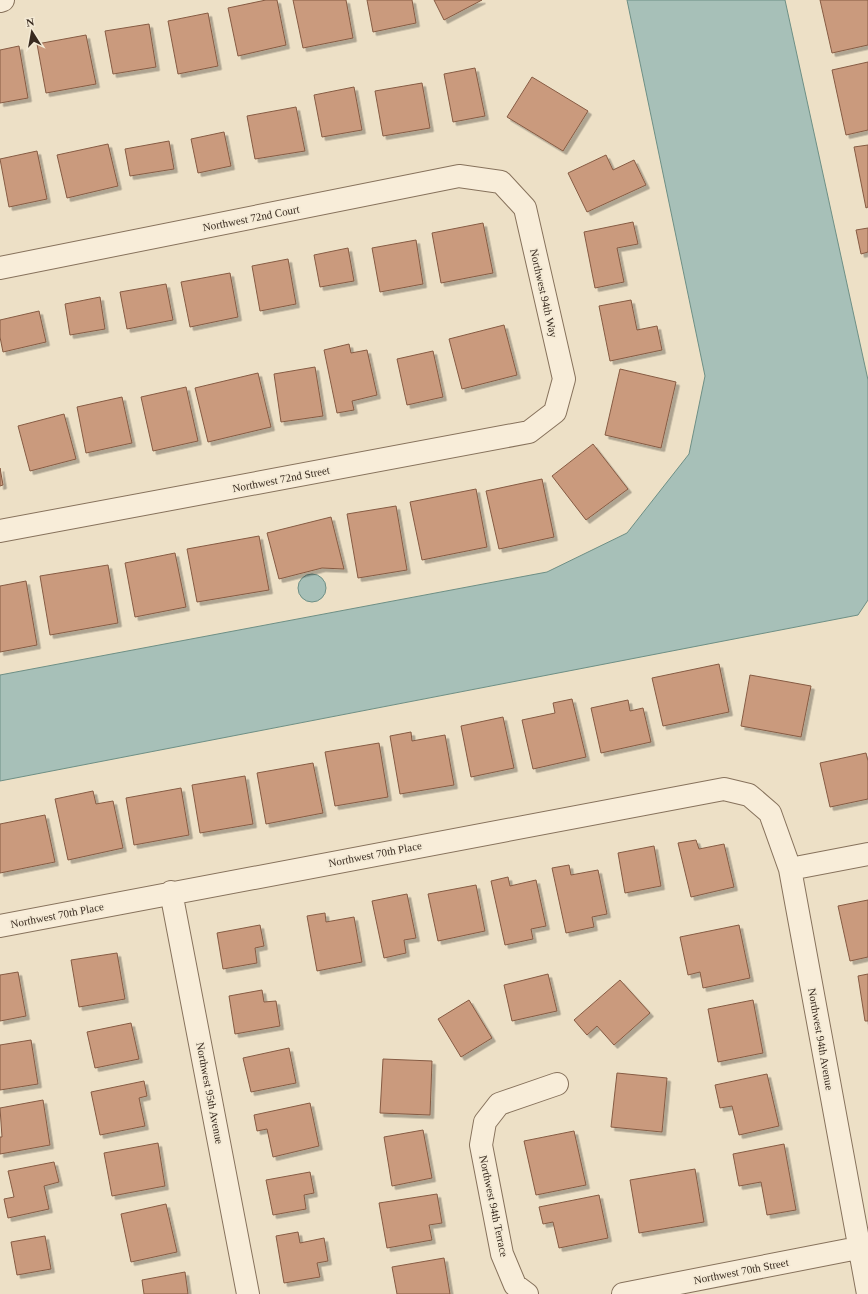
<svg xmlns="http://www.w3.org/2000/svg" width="868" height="1294" viewBox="0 0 868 1294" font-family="Georgia,serif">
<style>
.water{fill:#a7c0b8;stroke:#6e8f85}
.building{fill:#ca9a7d;stroke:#865b43;filter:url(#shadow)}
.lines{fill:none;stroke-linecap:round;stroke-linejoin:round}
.street-casing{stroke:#87725c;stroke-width:24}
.street{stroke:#f8edd9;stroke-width:22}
.labels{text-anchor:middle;stroke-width:3.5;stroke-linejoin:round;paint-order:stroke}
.street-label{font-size:11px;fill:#382a1f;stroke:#f4ead5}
</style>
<defs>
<filter id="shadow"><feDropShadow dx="3.5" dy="3.5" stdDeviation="0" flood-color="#0004"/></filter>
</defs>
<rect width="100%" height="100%" fill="#ede0c6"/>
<!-- water -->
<path class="water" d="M627,0H785L868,380V600L858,615L0,781V675L547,572L627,533L689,454L705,376Z
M298 588a14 14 0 1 1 28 0a14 14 0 1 1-28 0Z"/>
<!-- building -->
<path class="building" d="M266,0H277L286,45L238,56L228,8Z
M293,0H346L353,38L303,48Z
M367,0H412L416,23L373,32Z
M434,0H482L444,20Z
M820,0H868V45L832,53Z
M208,13L218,66L178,74L168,21Z
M149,24L156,67L113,74L105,31Z
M86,35L96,84L46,93L37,44Z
M19,46L28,98L0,103V50Z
M868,62V130L846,135L832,70Z
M475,68L485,116L453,122L444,74Z
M532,77L588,111L563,151L507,117Z
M422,83L430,128L383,136L375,91Z
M354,87L362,130L322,137L314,95Z
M296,107L305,151L255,159L247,116Z
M224,132L231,166L198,173L191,139Z
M169,141L174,169L130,176L125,149Z
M108,144L118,186L67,198L57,155Z
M868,145V207L866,208L854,147Z
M37,151L47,199L9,207L0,159Z
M606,155L613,170L634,160L646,185L587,212L568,173Z
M633,222L638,244L617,248L624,282L595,288L584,232Z
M483,223L493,273L441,283L432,233Z
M868,228V252L861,254L856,230Z
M416,240L423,284L380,292L372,248Z
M348,248L354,281L320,287L314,255Z
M288,259L296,304L260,311L252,266Z
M230,273L238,317L190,327L181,282Z
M166,284L173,320L127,329L120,292Z
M100,297L105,329L70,335L65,304Z
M631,300L637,330L657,326L662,350L610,361L599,306Z
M39,311L46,342L3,352L0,337V320Z
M504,325L517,375L462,389L449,339Z
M349,344L351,353L367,350L377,395L352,401L354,410L337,413L324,350Z
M433,351L443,397L407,405L397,359Z
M315,367L323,416L281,422L274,374Z
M620,369L676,382L661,448L605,435Z
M258,373L271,427L208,442L195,388Z
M186,387L198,441L153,451L141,397Z
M122,397L132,443L86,453L77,407Z
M64,414L76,459L30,471L18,426Z
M593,444L628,489L586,520L552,476Z
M0,468L3,485L0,486Z
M542,479L554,537L499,549L486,491Z
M476,489L487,547L422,560L410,502Z
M396,506L407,570L358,578L347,514Z
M331,517L344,569L322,568L279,579L267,533Z
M259,536L269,590L197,602L187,549Z
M175,553L186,607L135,617L125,563Z
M108,565L118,623L50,635L40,576Z
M26,581L37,645L0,652V586Z
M719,664L729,712L663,726L652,678Z
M750,675L811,686L801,737L741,726Z
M572,699L586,757L533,769L522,720L555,713L553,703Z
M628,700L630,711L643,708L651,742L601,753L591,708Z
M503,717L514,768L471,777L461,726Z
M411,732L412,741L445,735L454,785L400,794L390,736Z
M379,743L388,797L335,806L325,752Z
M866,753L868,761V799L830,807L820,763Z
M313,763L323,813L266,824L257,773Z
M245,776L253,824L200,833L192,785Z
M181,788L189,835L134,845L126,798Z
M93,791L96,804L113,801L123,848L68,860L55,799Z
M45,815L55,862L0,873V824Z
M696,840L699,849L724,844L734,887L691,897L678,843Z
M654,846L661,886L625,893L618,853Z
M569,865L571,875L598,870L607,914L592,917L594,927L566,933L552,868Z
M508,877L510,886L536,880L546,926L531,929L533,939L505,945L491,881Z
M476,885L485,931L438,941L428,894Z
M407,894L416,938L404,940L406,953L384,958L372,901Z
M868,900V957L850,961L838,906Z
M325,913L326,922L354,917L362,962L317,971L307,916Z
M260,925L264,946L255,948L257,963L223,969L217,933Z
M739,925L750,978L703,988L700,972L688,975L680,937Z
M117,953L125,999L79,1007L71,960Z
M18,972L26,1016L0,1021V975Z
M548,974L557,1011L512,1021L504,985Z
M868,974V1021H865L858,976Z
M620,980L650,1013L614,1045L597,1026L587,1035L574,1020Z
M262,990L264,1002L276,1001L280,1026L235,1034L229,996Z
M469,1000L492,1038L461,1057L438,1019Z
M753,1000L763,1053L718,1062L708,1009Z
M131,1023L139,1059L95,1068L87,1032Z
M31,1040L38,1084L0,1090V1045Z
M289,1048L296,1083L251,1092L243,1058Z
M383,1059L432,1061L430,1115L380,1113Z
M617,1073L667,1078L662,1132L611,1127Z
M767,1074L779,1126L739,1135L732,1106L720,1108L715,1085Z
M144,1081L147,1096L139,1098L145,1126L100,1135L91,1092Z
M43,1100L50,1145L0,1154V1137H2L0,1108Z
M310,1103L319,1146L273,1157L267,1129L257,1131L254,1115Z
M423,1130L432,1178L392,1186L384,1137Z
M574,1131L586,1185L536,1195L524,1141Z
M158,1143L165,1186L112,1196L104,1153Z
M784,1144L796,1210L767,1215L761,1182L739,1186L733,1154Z
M54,1162L59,1182L44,1186L49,1209L8,1218L4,1199L14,1197L8,1171Z
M695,1169L704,1222L639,1233L630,1180Z
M310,1172L314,1193L304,1195L306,1209L273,1215L266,1180Z
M437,1194L442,1223L429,1225L432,1240L387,1248L379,1203Z
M599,1195L608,1238L559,1248L553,1222L543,1224L539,1207Z
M166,1204L177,1252L131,1262L121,1214Z
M298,1232L300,1243L324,1238L328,1261L317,1263L320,1277L284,1283L276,1236Z
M45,1236L51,1269L17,1275L11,1242Z
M444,1258L450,1294H397L392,1267Z
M185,1272L188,1294H144L142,1280Z"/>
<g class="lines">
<!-- street casing -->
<g class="street-casing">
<path id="street" d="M0,1L3,0
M0,268L459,176L501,182L525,208L564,379L555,412L529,432L0,531
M790,869L868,854
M171,892L248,1294
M0,926L724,789L749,795L770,813L790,869L868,1294
M527,1294L515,1285L502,1254L481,1145L485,1122L499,1104L557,1084
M623,1294L858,1248"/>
</g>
<!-- street -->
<use href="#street" class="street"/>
</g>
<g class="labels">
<!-- street labels -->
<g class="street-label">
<text transform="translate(251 218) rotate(-11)" y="4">Northwest 72nd Court</text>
<text transform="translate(544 293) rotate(77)" y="4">Northwest 94th Way</text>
<text transform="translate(281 479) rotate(-11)" y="4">Northwest 72nd Street</text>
<text transform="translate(375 854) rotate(-11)" y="4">Northwest 70th Place</text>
<text transform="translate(57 915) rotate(-11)" y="4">Northwest 70th Place</text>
<text transform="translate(821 1039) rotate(80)" y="4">Northwest 94th Avenue</text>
<text transform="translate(210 1093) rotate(79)" y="4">Northwest 95th Avenue</text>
<text transform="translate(494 1206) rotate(78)" y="4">Northwest 94th Terrace</text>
<text transform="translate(741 1271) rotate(-11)" y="4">Northwest 70th Street</text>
</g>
</g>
<!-- north arrow -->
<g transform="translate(32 32) rotate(349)" stroke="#f4ead5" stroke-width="3" paint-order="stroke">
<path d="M0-3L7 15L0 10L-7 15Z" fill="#382a1f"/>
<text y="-6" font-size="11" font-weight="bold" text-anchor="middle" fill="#382a1f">N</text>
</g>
</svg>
